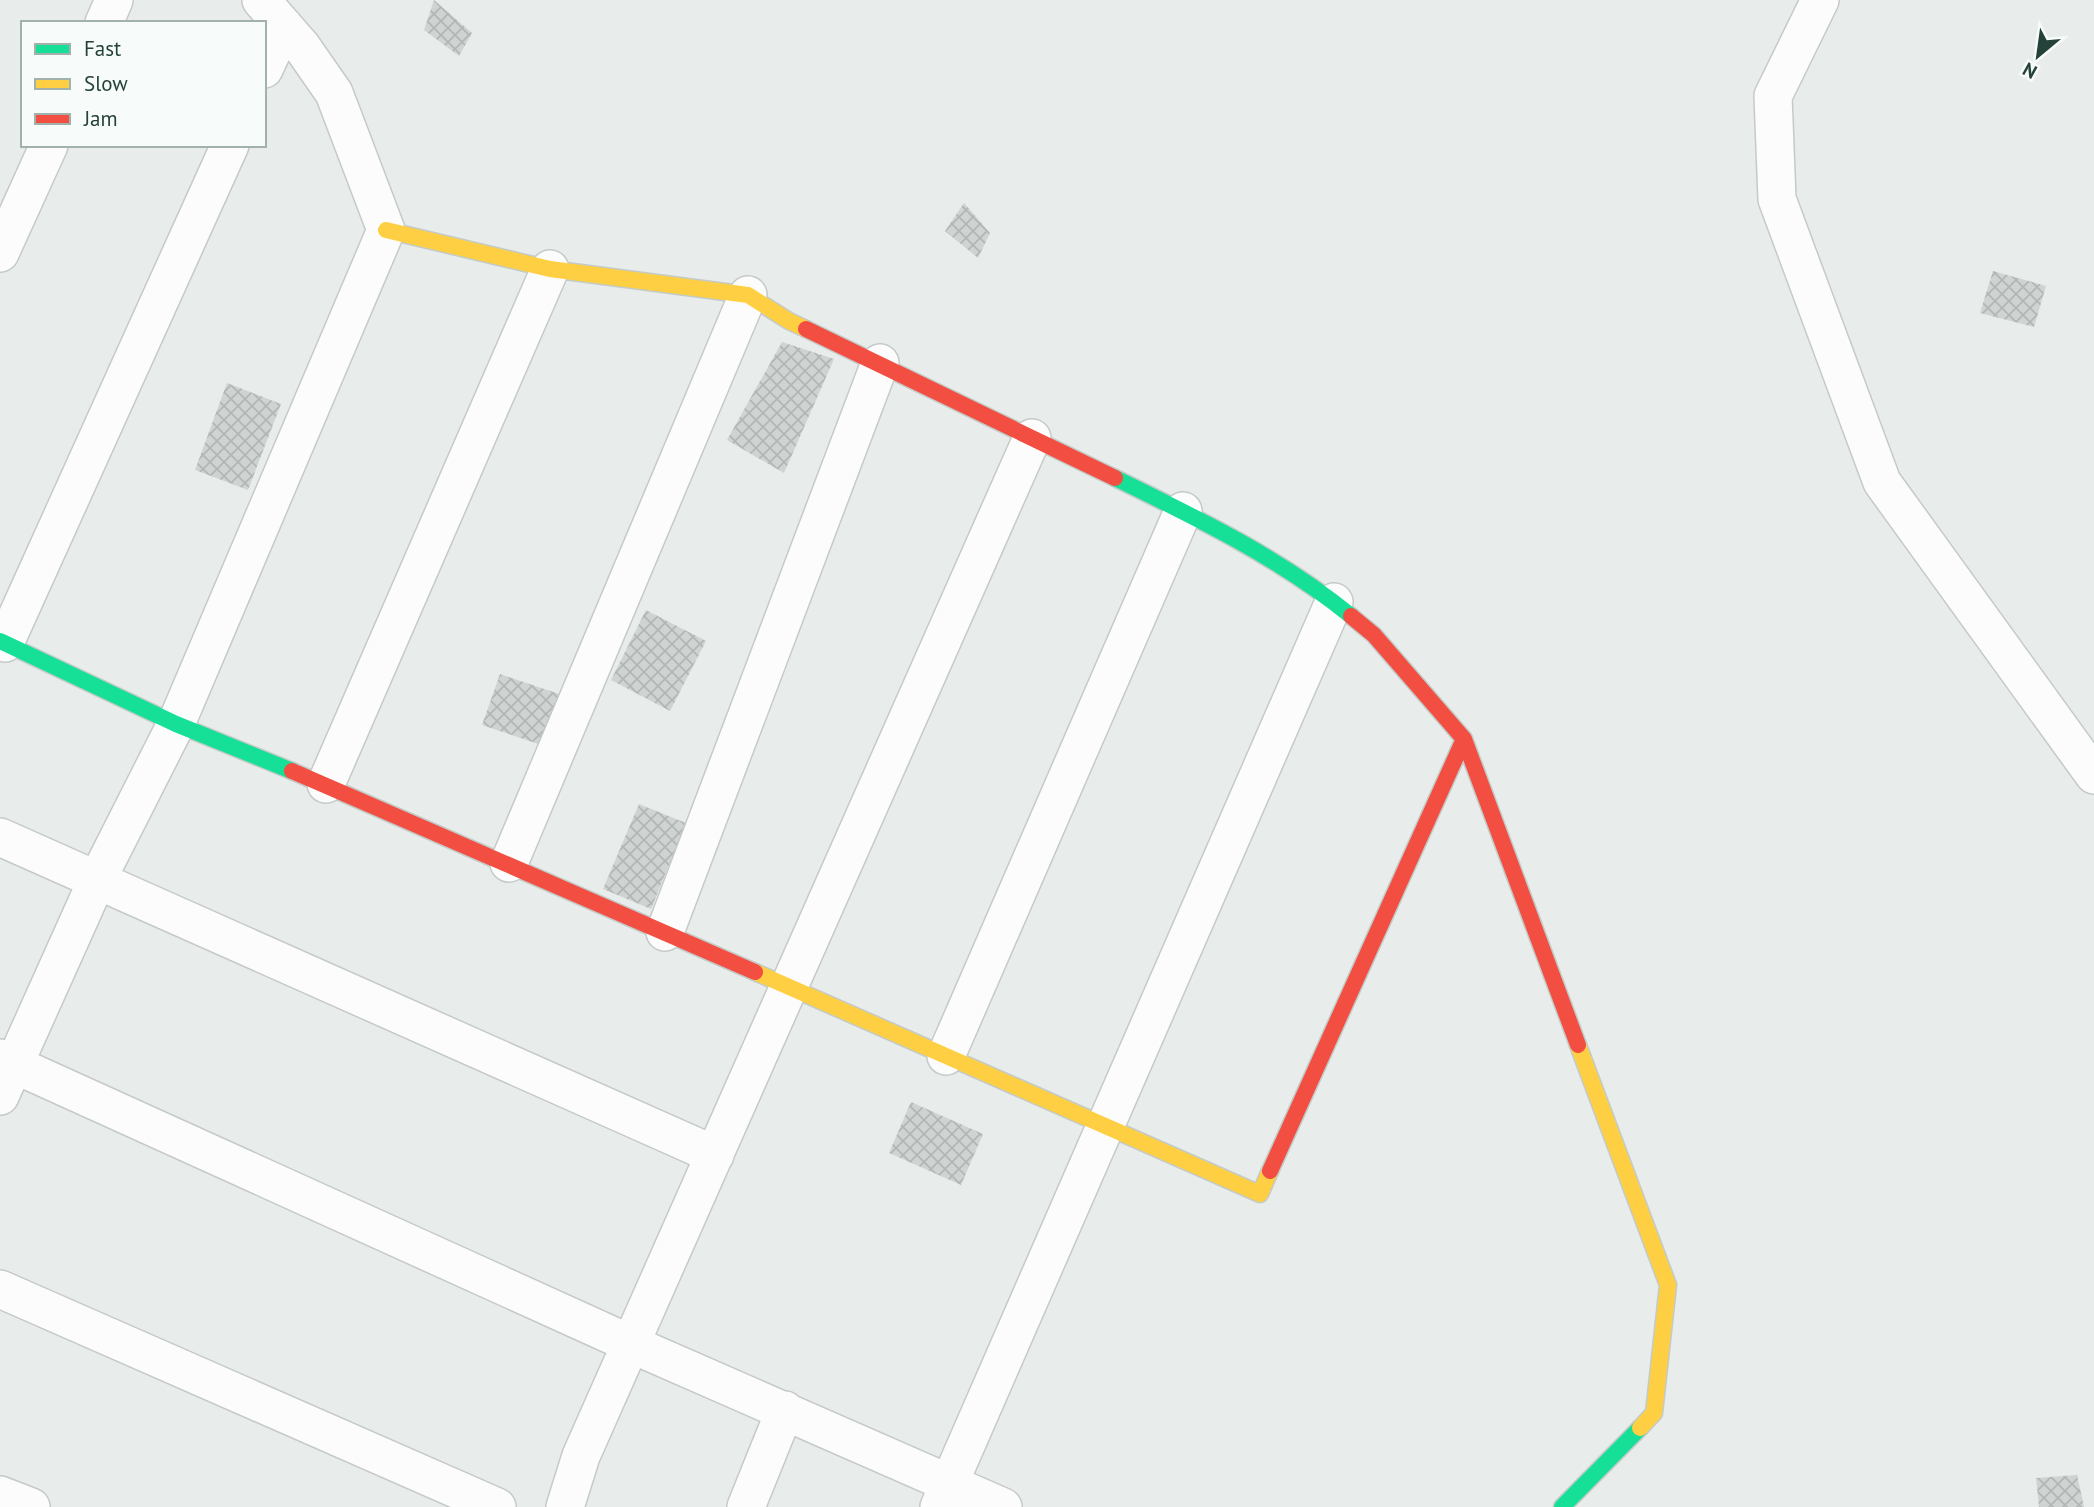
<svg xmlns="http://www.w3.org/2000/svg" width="2094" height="1507" viewBox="0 0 2094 1507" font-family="'PT Sans',sans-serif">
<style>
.building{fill:url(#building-cross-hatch)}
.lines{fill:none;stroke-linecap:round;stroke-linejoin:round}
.street-casing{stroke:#c5cac8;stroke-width:40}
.fast-casing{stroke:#c3cbc8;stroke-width:19}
.slow-casing{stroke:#c3cbc8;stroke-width:19}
.jam-casing{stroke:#c3cbc8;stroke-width:19}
.street{stroke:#fcfcfc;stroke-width:37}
.fast{stroke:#16e098;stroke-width:16}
.slow{stroke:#ffcf43;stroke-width:16}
.jam{stroke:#f24e42;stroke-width:16}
</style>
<defs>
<pattern id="building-cross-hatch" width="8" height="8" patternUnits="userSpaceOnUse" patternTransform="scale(1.75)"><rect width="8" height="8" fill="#cfd4d2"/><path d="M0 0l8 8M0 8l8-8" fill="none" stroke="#b2b7b5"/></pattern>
</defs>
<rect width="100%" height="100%" fill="#e8edeb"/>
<!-- building -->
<path class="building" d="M434,0L472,33L459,56L424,30Z
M964,203L990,233L978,258L945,231Z
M1993,271L2046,286L2034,327L1980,313Z
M782,342L834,359L784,473L727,440Z
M227,383L281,404L248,490L195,470Z
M646,610L706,641L670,711L611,680Z
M500,674L562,695L544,746L482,725Z
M639,804L686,823L651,909L603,889Z
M911,1102L983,1134L961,1185L889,1153Z
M2077,1475L2084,1507H2039L2036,1478Z"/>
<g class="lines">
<!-- street casing -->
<g class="street-casing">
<path id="street" d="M1820,0L1773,96L1777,199L1882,482L2094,775
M104,23L114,0
M264,69L284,26
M0,253L49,145
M5,643L230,145
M326,784L550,269
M0,837L715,1155
M509,863L748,295
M665,932L880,363
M946,1056L1183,511
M0,1058L631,1344L1003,1507
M0,1096L97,880L176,724L386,230L334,93L302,47L261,0
M0,1289L497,1507
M0,1495L31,1507
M565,1507L581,1456L1032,438
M746,1507L785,1410
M939,1507L1334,602"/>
</g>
<!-- fast casing -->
<g class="fast-casing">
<path id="fast" d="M1115,478C1197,518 1280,558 1351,616
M0,641L176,724L292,771
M1562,1507L1640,1428"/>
</g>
<!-- slow casing -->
<g class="slow-casing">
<path id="slow" d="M386,230L550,269L748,295L789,321L806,329
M755,972L1260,1194L1270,1171
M1578,1045L1668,1285L1654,1413L1640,1428"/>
</g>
<!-- jam casing -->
<g class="jam-casing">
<path id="jam" d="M806,329L1115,478
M1351,616L1374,635L1464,739L1578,1045
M292,771L755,972
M1270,1171L1464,739"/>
</g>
<!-- street -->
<use href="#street" class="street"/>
<!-- fast -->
<use href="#fast" class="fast"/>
<!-- slow -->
<use href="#slow" class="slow"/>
<!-- jam -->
<use href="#jam" class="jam"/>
</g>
<!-- legend -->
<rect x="21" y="21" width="245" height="126" fill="#f7fbf9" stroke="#a3b1ad" stroke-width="2"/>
<rect x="35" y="44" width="35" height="10" fill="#16e098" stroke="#a3b1ad" stroke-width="2"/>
<text x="84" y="56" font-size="21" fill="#24423a">Fast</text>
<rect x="35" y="79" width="35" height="10" fill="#ffcf43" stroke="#a3b1ad" stroke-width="2"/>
<text x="84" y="91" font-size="21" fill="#24423a">Slow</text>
<rect x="35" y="114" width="35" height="10" fill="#f24e42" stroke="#a3b1ad" stroke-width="2"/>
<text x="84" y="126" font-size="21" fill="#24423a">Jam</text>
<!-- north arrow -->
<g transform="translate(2038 56) rotate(209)" stroke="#f7fbf9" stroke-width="5" paint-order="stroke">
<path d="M0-5L12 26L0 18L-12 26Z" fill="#24423a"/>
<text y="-10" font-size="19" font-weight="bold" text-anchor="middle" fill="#24423a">N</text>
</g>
</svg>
